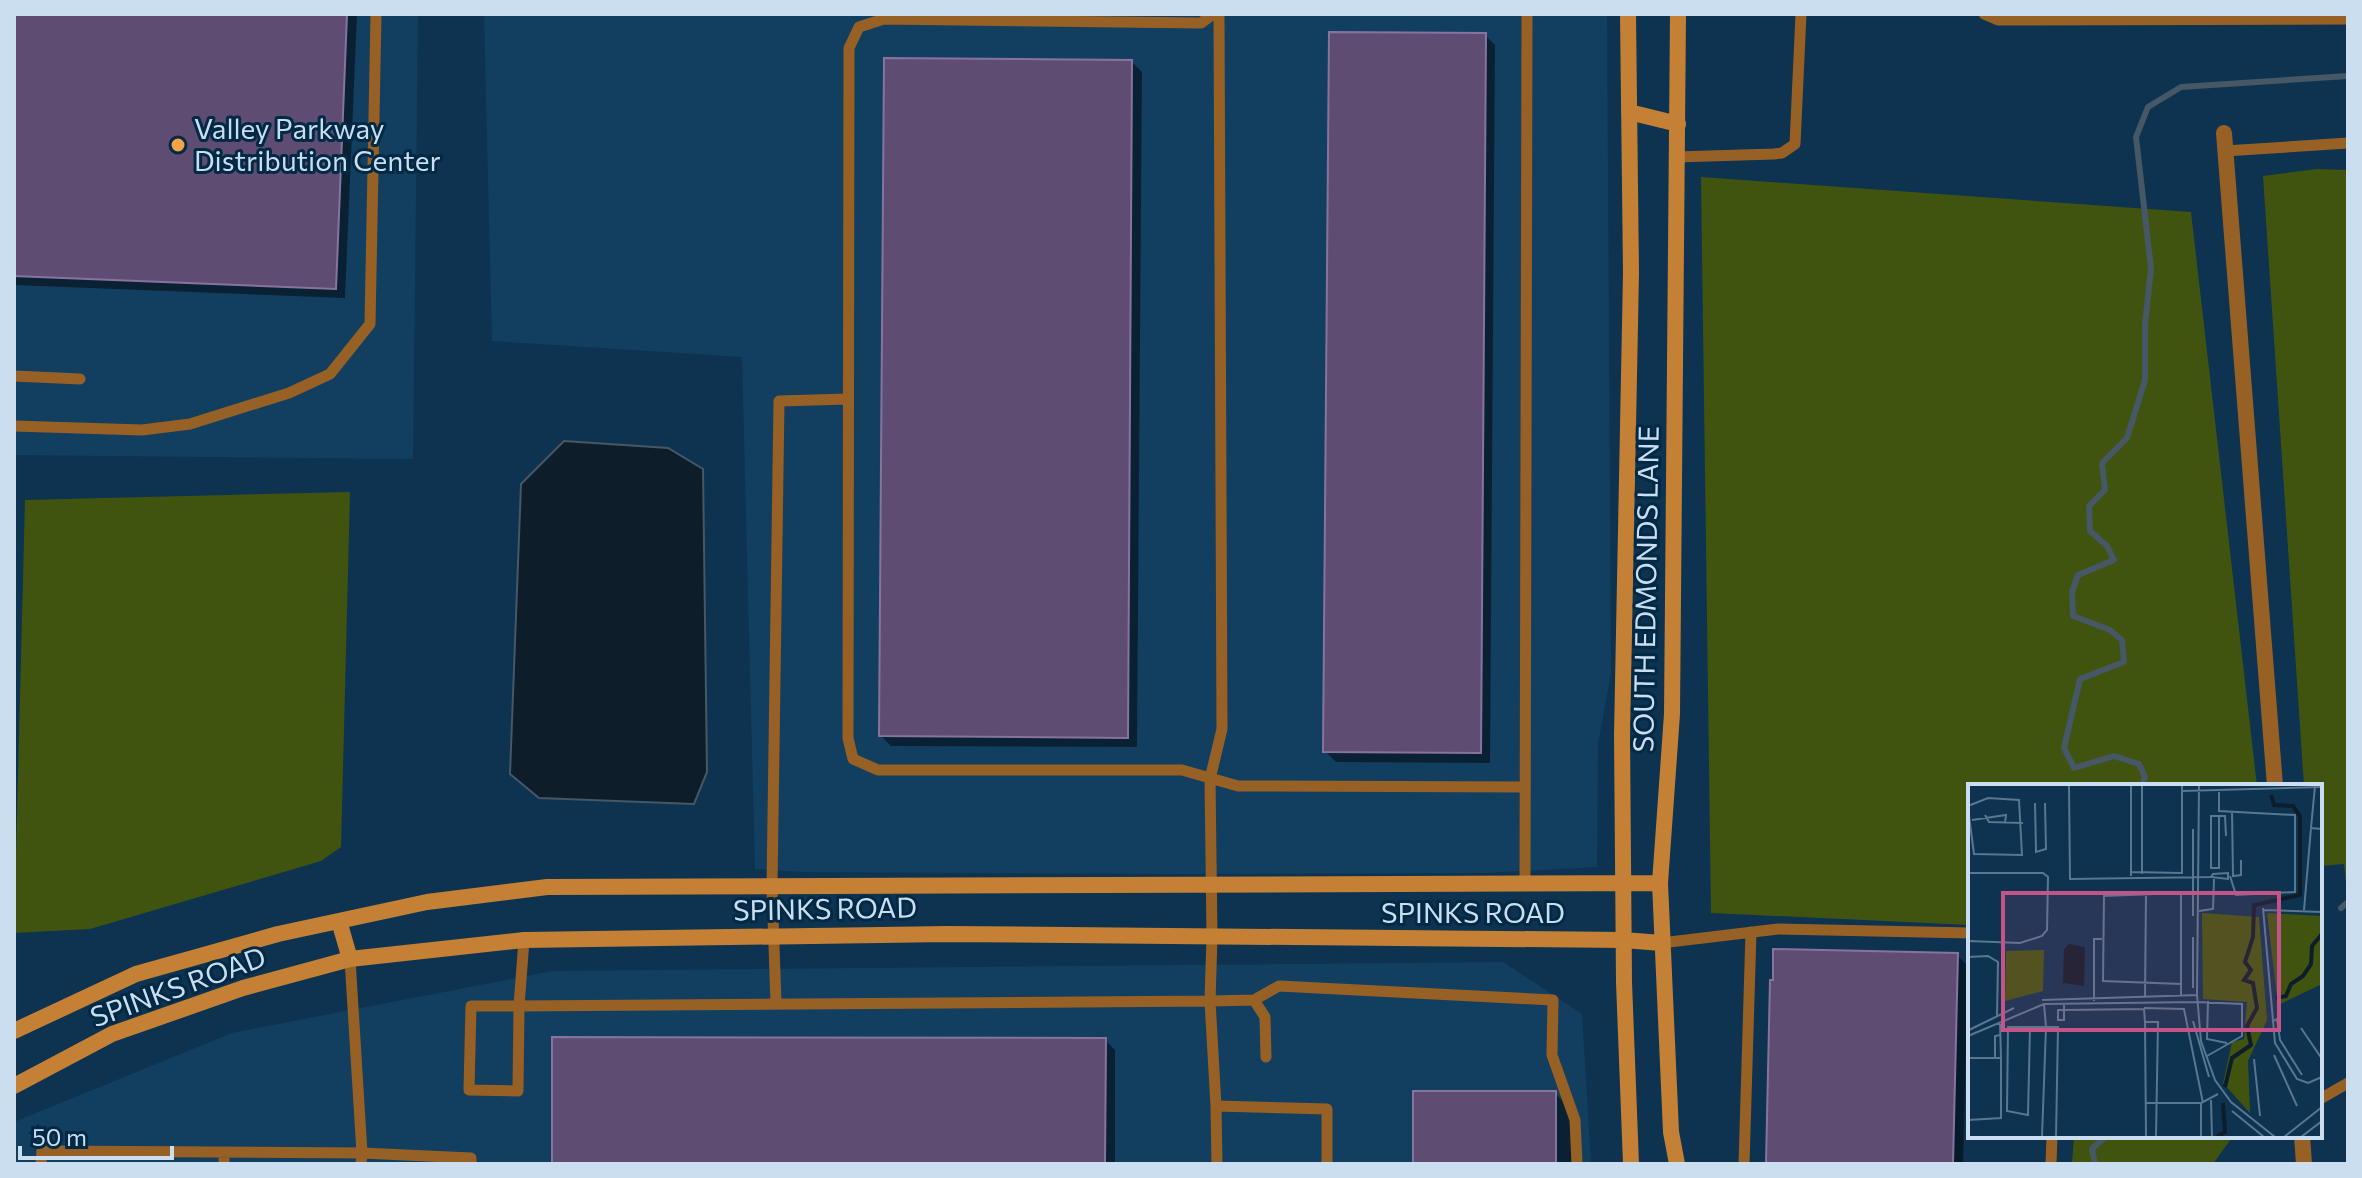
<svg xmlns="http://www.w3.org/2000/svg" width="2362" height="1178" viewBox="0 0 2362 1178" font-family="Commissioner,sans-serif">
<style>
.built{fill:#123f60}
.green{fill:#405410}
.water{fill:#0e1d2a;stroke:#465765;stroke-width:2}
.shadow{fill:#0007}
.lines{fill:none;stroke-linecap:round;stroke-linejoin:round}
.stream{stroke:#465765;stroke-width:6}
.building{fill:#5e4c73;stroke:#87749e;stroke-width:2}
.service{stroke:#976125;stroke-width:11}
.minor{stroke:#976125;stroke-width:16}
.secondary{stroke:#c48034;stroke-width:16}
.poi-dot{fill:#f6a247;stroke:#022945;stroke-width:3}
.labels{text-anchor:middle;stroke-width:6;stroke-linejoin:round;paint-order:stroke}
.poi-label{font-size:28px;fill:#cadef0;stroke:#022945;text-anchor:start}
.street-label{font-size:28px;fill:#cadef0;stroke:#022945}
.inset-river{fill:none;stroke:#0e1d2a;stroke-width:4}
.inset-road{fill:none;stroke:#597790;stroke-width:2}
.view{fill:#c45388;fill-opacity:0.15;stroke:#c45388;stroke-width:4}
.inset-edge{fill:none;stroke:#cadef0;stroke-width:4}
</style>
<rect width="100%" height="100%" fill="#0d3350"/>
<!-- built -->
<path class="built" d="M14,14H418L413,459L14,455Z
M484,14H1607L1611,673L1598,744L1597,867L1485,873L1164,874L803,872L755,869L742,357L492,341Z
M1503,962L1582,1014L1591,1164H14V1122L232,1033L552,971Z"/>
<!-- green -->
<path class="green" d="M2317,169L2348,170V902L2344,864L2320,866V786H2304L2263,176Z
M1701,177L2191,212L2257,786H1970V925L1711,913Z
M350,492L341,847L321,861L90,929L14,933L25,500Z
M2074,1136H2233L2213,1164H2072Z"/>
<!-- water -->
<path class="water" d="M564,441L668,448L703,469L707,772L694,804L539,798L510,774L521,484Z"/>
<!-- shadow -->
<path class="shadow" d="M14,14H357L345,298L14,285Z
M1485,35L1495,45L1490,763L1336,762L1325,751Z
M1132,62L1142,72L1137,747L891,746L881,736Z
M1957,955L1968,966L1963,1164H1768Z
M1105,1040L1115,1050V1164H554Z
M1555,1093L1575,1114V1164H1415Z"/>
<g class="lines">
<!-- stream -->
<path class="stream" d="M2142,786L2145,777L2139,764L2114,756L2074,768L2064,748L2080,679L2124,662L2122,640L2110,630L2073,616L2072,592L2078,575L2114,560L2107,546L2090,531L2089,506L2105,490L2102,463L2127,438L2145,380V325L2151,268L2136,137L2148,107L2181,87L2348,76
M2341,908L2348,902
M2095,1164L2092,1149L2106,1136"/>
</g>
<!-- building -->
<path class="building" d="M14,14H347L336,289L14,276Z
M1329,32L1486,33L1481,753L1323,752Z
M884,58L1132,60L1128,738L879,736Z
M1773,949L1958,953L1953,1164H1766L1770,980H1773Z
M552,1037L1106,1038L1105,1164H552Z
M1413,1091H1556V1164H1413Z"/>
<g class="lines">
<!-- service -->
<path class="service" d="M1213,14L1201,23L884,19L859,27L849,48L848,738L853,759L878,770H1182L1238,786L1525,787
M1219,14L1222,729L1210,779L1212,937L1210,1001L1254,1000L1279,986L1553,1000L1552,1055L1575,1120L1577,1164
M1984,14L1998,20L2348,19
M2225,151L2348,143
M1676,157L1774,154L1782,153L1795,144L1801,14
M14,376L80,379
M14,426L142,430L190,424L289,393L330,374L370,324L376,14
M1525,884L1527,14
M524,940L519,1006L518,1091L469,1090L471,1006H519L1210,1001L1216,1106L1327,1109V1164
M1661,943L1778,929L1970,933
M350,959L362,1153L471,1158V1164
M1254,1000L1265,1017L1266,1057
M776,1004L772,887L779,401L848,399
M2320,1099L2348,1083
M1216,1106L1217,1164
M41,1164L42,1151L362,1153L361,1164
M224,1164V1152
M1744,1164L1751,932
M2051,1164L2052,1136"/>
<!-- minor -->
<path class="minor" d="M2224,133L2275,786
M2302,1136L2304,1164"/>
<!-- secondary -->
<path class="secondary" d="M1628,14L1631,273L1622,735L1624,982L1631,1164
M1629,112L1678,124
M339,921L350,959
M14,1031L136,974L278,934L427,902L547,887L1660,883
M14,1086L112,1034L243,988L350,959L524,940L948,934L1624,940L1661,943
M1677,1164L1671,1132L1660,883L1672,714L1678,14"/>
</g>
<!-- markers -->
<circle class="poi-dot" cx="178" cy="145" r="8"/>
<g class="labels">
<!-- poi labels -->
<g class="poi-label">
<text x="194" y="139">Valley Parkway<tspan x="194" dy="32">Distribution Center</tspan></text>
</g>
<!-- street labels -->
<g class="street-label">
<text transform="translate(1646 589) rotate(-89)" y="10">SOUTH EDMONDS LANE</text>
<text transform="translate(825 909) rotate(-1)" y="10">SPINKS ROAD</text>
<text x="1473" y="923">SPINKS ROAD</text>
<text transform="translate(178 987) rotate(-20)" y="10">SPINKS ROAD</text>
</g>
</g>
<!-- overview -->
<g transform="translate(1968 784)">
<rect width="354" height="354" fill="#0d3350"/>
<path d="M234,129L291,133L299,236L280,277L282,329L255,299L264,258L276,255L279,218L235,215ZM299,129L354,132V200L310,221ZM76,166L75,207L37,217L38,167Z" fill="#405410"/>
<path d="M101,160L117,163L116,202L95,199L96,165Z" fill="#0e1d2a"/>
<path class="inset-river" d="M308,214L318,212L323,200L335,192L343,180L344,162L354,150M257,303L264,274L283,261L279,242L289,224L285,199L276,196L283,186L277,178L285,153L286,121L332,111V32L325,22L306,21L303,11M249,353L257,348L255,319"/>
<path class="inset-road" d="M101,1L102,95L243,93M163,1V92M231,1L229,211L233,257L247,296L263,318L307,353M347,2L343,44L354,45M214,7L354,3M251,8V27L327,31V108L268,111L262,92M67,19L68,68L78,65L77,19M0,22L20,14L51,16L54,71L6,70L0,24M264,27L265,92L273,91V76M17,31L21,38L55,39M243,32H251V84H243ZM251,32H257L258,52M4,36L38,31L37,39M225,45V132M163,88L214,89V1M0,89H75L80,93L79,146L74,152L52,159L0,157M260,89V95L243,93L245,90ZM174,90V1M295,124L307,259L329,295L340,299L354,293M295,126L354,128M336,126L343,44M231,127L245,125L246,95M0,173L20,172L30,178L29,232M225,204V153M213,211V109L136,112L135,197L213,200M177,214L178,110M74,216L229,211M126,217V155H134M240,217L239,255L259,259M229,218L274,220V252L239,272M76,220L78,243H90L88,353M96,220V236H90V226H96L176,225L177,238H190L188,353M176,224L216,225L235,319M225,237L241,293M177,238L178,353M304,238L309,235L312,256L334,291M62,243L60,331L39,327L40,243H78L74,353M333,244L354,275M1,246L46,224M0,252L76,220L229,218M306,271L329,322M0,274H33L32,238M27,274V252L32,251M286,275L292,332M243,316L244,353M177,319H233M264,327L296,353M0,336L33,334V274M233,353V319L250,310M316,353L354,323M333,353L354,337"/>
<path class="view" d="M35,109H311V246H35Z"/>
<rect width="354" height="354" class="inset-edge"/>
</g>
<!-- border -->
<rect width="2362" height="1178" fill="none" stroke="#cadef0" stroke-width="32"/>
<!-- scale -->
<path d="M20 1146v12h152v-12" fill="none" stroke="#cadef0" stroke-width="4"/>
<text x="32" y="1146" font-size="24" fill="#cadef0" stroke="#022945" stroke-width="6" paint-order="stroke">50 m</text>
</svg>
